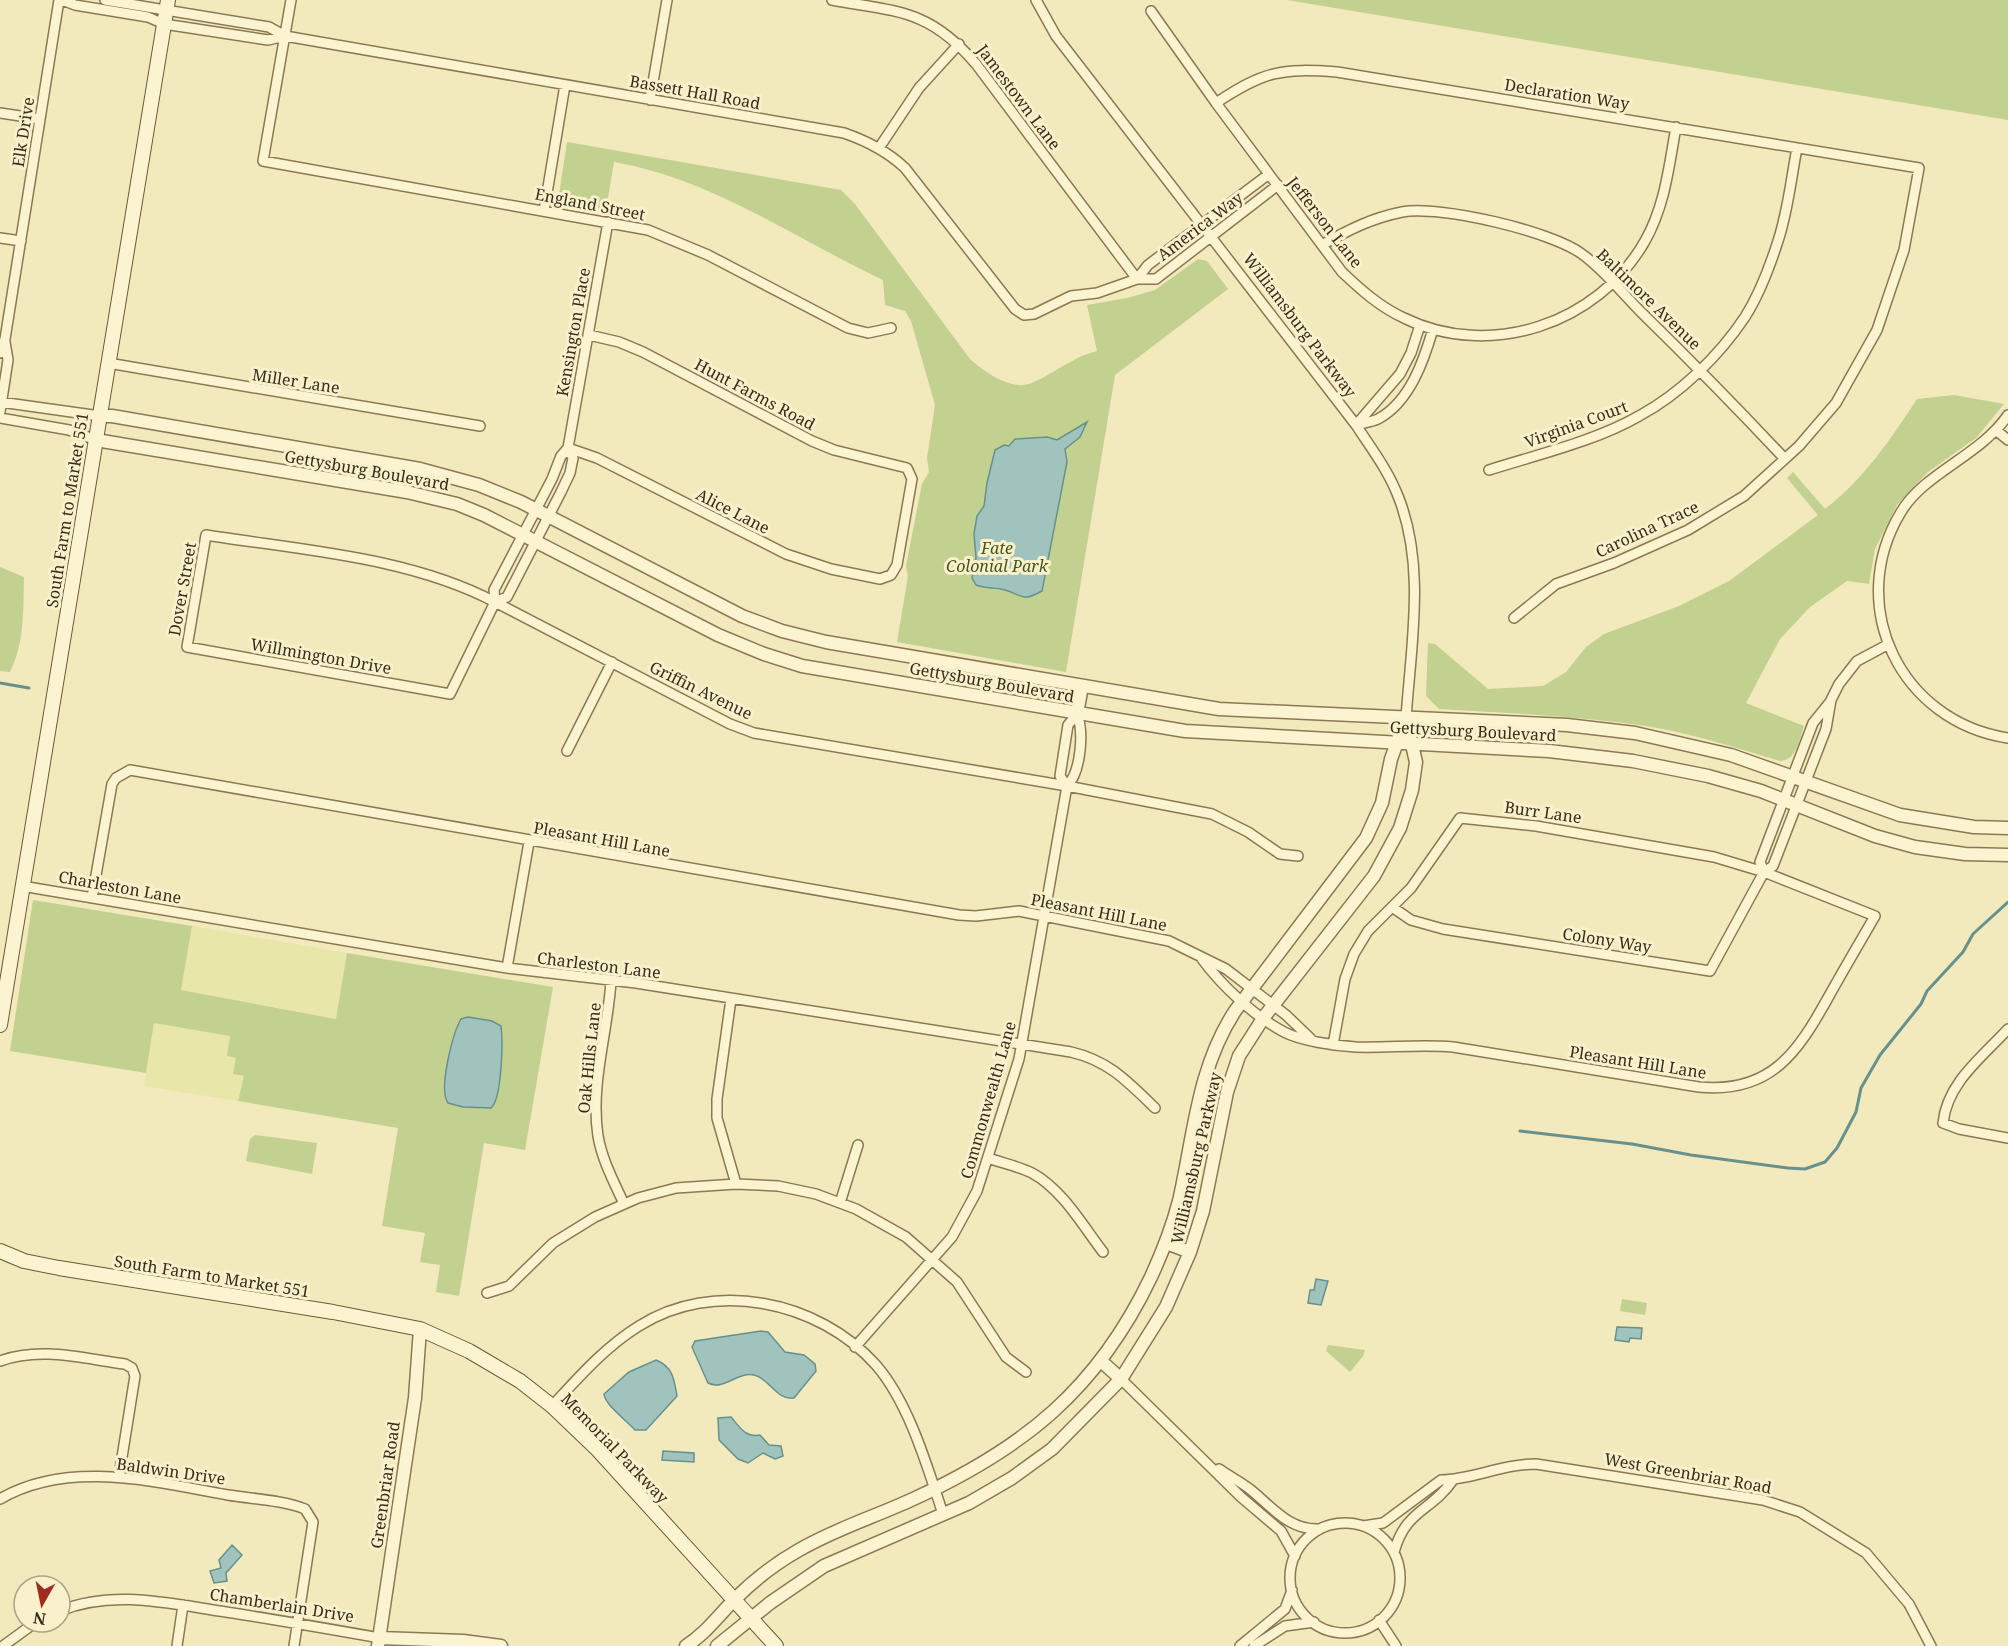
<svg xmlns="http://www.w3.org/2000/svg" width="2008" height="1646" viewBox="0 0 2008 1646" font-family="'Noto Serif',serif">
<style>
.farmland{fill:#e9e6a9}
.green{fill:#c2d18f}
.water{fill:#a1c3bd;stroke:#67918c;stroke-width:1.5}
.lines{fill:none;stroke-linecap:round;stroke-linejoin:round}
.stream{stroke:#67918c;stroke-width:3}
.minor-casing{stroke:#8c7854;stroke-width:12}
.tertiary-casing{stroke:#8c7854;stroke-width:15}
.secondary-casing{stroke:#6d5937;stroke-width:16}
.minor{stroke:#fcf4d0;stroke-width:9}
.tertiary{stroke:#fcf4d0;stroke-width:12}
.secondary{stroke:#fcf4d0;stroke-width:14}
.labels{text-anchor:middle;stroke-width:6;stroke-linejoin:round;paint-order:stroke}
.street-label{font-size:16px;fill:#392d1a;stroke:#f9f1cc}
.park-label{font-size:16px;font-style:italic;fill:#43581e;stroke:#f9f1cc}
</style>
<rect width="100%" height="100%" fill="#f2e9bc"/>
<!-- farmland -->
<path class="farmland" d="M192,926L347,953L337,1019L181,990Z
M154,1023L231,1036L244,1076L238,1101L144,1086Z"/>
<!-- green -->
<path class="green" d="M1287,0H2008V120Z
M567,142L841,190L855,204L970,359C983,371 1010,390 1029,384C1053,375 1070,358 1097,351L1087,305L1127,298L1155,290L1198,259L1207,261L1228,289L1115,375L1066,672L897,642L908,576L906,566L922,484L929,472L927,458L935,405L911,321L905,311L885,305L883,280C794,238 712,179 614,162L606,210L558,201Z
M1954,395L2004,404L1976,438L1928,472L1897,505L1875,549L1869,584L1847,581L1810,607L1780,639L1746,703L1804,726C1799,740 1797,760 1780,761C1736,748 1691,733 1646,726C1577,716 1508,713 1439,709L1426,696L1428,643L1435,644L1488,689L1543,686L1566,672L1586,647L1604,634L1679,606L1729,581L1818,515L1787,478L1793,472L1825,509C1864,479 1890,440 1917,399Z
M0,567L24,577C23,609 25,642 10,672L0,671Z
M33,900L192,926L181,990L336,1019L347,953L553,987L525,1150L484,1143L459,1296L436,1292L440,1265L420,1262L425,1233L382,1226L398,1128L238,1101L244,1076L233,1074L236,1058L227,1056L230,1036L154,1023L146,1073L10,1051Z
M255,1135L317,1143L312,1174L246,1161L250,1139Z
M1622,1299L1647,1303L1645,1315L1620,1311Z
M1328,1345L1365,1350L1363,1356L1350,1372L1326,1351Z"/>
<!-- water -->
<path class="water" d="M1087,422L1080,437L1065,449L1067,462L1042,591C1022,602 1024,596 1005,590C996,587 986,589 976,585L972,578L976,558L974,534L977,516L984,506L987,483L995,450L1004,445L1009,446L1015,439L1047,437L1057,440Z
M468,1017L492,1021L501,1026C503,1041 502,1099 491,1108L463,1107L448,1103C438,1089 453,1033 461,1019Z
M1316,1279L1328,1281L1321,1305L1308,1303L1310,1290H1314Z
M1617,1327L1642,1328L1641,1339L1630,1338L1629,1342L1615,1340Z
M761,1331L768,1332L785,1352L804,1355L815,1364L816,1371L794,1398C777,1401 769,1378 754,1375C738,1371 724,1391 708,1383L692,1347L695,1341Z
M656,1360C673,1367 674,1379 677,1396L646,1430H635C627,1421 605,1405 604,1394L629,1372Z
M731,1417C739,1426 745,1438 760,1435L769,1445L781,1446L783,1456L775,1459L763,1453L748,1463L738,1459L719,1440L718,1418Z
M663,1451L694,1453V1462L662,1460Z
M232,1545L242,1555L226,1573L227,1581L214,1583L210,1571L221,1568L219,1560Z"/>
<g class="lines">
<!-- stream -->
<path class="stream" d="M0,683L29,688
M1520,1131L1632,1144L1691,1155L1788,1168L1805,1169L1825,1162L1837,1148L1856,1112L1861,1088L1880,1055L1921,1004L1927,991L1963,952L1973,934L2008,902"/>
<!-- minor casing -->
<g class="minor-casing">
<path id="minor" d="M62,0L75,5L148,17L164,24L268,40L285,36
M105,0L269,27L285,36L844,133C867,141 887,151 905,168L1015,309L1024,315L1034,314L1071,296L1097,293L1137,279H1156L1278,185
M291,0L263,161L648,230L708,255L848,328L868,333L891,328
M832,0C898,12 929,9 976,64L1137,279
M1036,0L1056,36L1356,425C1371,448 1388,470 1398,496C1426,565 1411,645 1406,718
M1151,11L1216,103L1342,272C1361,290 1380,307 1404,318C1490,360 1598,324 1645,241C1665,206 1669,166 1676,127
M650,100L667,0
M1216,103C1264,71 1281,68 1337,72L1919,168L1904,250L1877,330L1836,403L1799,446L1744,496L1688,530L1614,563L1556,584L1514,618
M0,113L40,119
M879,148L919,88L959,44
M544,211L565,85
M608,222L568,448L561,456L552,479L494,590L495,602L450,694L187,647L206,535C301,550 410,557 495,602L730,724L754,733L1067,786L1212,814L1248,832L1280,854L1298,856
M0,238L21,241
M1322,245C1348,230 1372,218 1402,212C1440,205 1551,231 1582,254C1604,270 1622,293 1641,312C1690,360 1738,409 1785,459
M1137,279L1148,265L1269,174
M0,353L5,339L59,0
M108,363L480,426
M0,402L100,416
M0,412L8,360L5,342
M2008,415C1980,456 1924,473 1901,512C1844,606 1901,722 2008,738
M0,418L69,430L96,440
M1356,425C1363,423 1372,422 1378,419C1410,402 1424,360 1433,329
M1356,425L1400,374L1411,353L1420,325
M1997,431L2008,440
M568,448L597,458L786,554L831,569L880,579L891,575L897,565L912,479L907,468L834,450L812,441L643,352L619,342L589,335
M1489,470C1536,455 1596,441 1639,416C1680,394 1719,356 1745,317C1759,295 1770,266 1778,241C1788,211 1791,179 1797,148
M495,602L507,597L561,492L570,473L573,458L568,448
M567,751L612,662
M1764,872L1760,862L1813,723L1830,702
M22,886L507,968L636,983L1071,1052C1109,1061 1127,1081 1155,1108
M92,898L112,784L116,778L130,770L959,915L976,916L1019,911L1169,941L1226,969L1286,1015L1311,1039
M1392,907L1411,920L1443,929L1710,971L1764,872L1773,866L1826,729L1831,700L1839,684L1857,661L1887,645
M1202,959C1222,986 1254,1016 1284,1032C1301,1041 1337,1046 1356,1047C1389,1048 1420,1044 1453,1047L1699,1087C1771,1094 1798,1052 1829,996C1844,969 1860,942 1875,916L1764,872L1714,857L1536,826L1460,818L1411,888L1368,931L1354,954L1345,979L1333,1045
M507,968L529,842
M611,981C608,1032 590,1084 598,1136C602,1160 614,1182 624,1204
M731,999L717,1099V1118L736,1184
M2008,1029C1982,1057 1947,1083 1943,1123L1959,1129L2008,1138
M988,1158C1002,1163 1018,1166 1032,1173C1062,1189 1083,1226 1103,1252
M840,1203L858,1145
M487,1293L509,1286L553,1243L595,1217L638,1198L676,1188L736,1184L778,1186L816,1194L856,1209L906,1237L957,1282L1006,1357L1026,1372
M855,1347L952,1237L977,1191L1019,1059L1067,786C1081,772 1084,732 1077,714L1068,725L1060,776L1067,786
M0,1361C41,1346 84,1359 125,1364L132,1368L135,1376L119,1476
M1121,1379L1241,1497L1281,1531L1295,1556
M552,1406C579,1377 605,1347 639,1326C713,1279 818,1300 876,1365C909,1403 927,1466 943,1514
M1219,1469C1229,1476 1241,1482 1251,1490C1273,1508 1290,1531 1320,1529
M0,1499C69,1459 155,1482 228,1495C253,1499 282,1500 305,1509L313,1522L294,1646
M1290 1578a55 55 0 1 1 110 0a55 55 0 1 1-110 0Z
M1363,1526L1383,1523L1441,1480C1472,1480 1501,1464 1536,1464L1763,1500L1800,1512L1866,1553L1909,1604L1931,1646
M1394,1552C1406,1509 1431,1512 1453,1480
M60,1611C113,1589 171,1604 226,1612C278,1620 329,1629 380,1638
M1379,1620L1396,1646
M3,1646L36,1622
M177,1646L183,1605
M1240,1646L1285,1609L1292,1590
M1254,1646L1285,1626L1314,1622"/>
</g>
<!-- tertiary casing -->
<g class="tertiary-casing">
<path id="tertiary" d="M100,416H112L420,469L479,485L521,502L742,616L782,631L826,642L1219,709L1567,725L1635,733L1731,755L1900,815L1974,827L2008,828
M96,440L407,492L457,504L484,515L718,635L764,654L802,666L1185,731L1549,751L1633,761L1708,776L1761,791L1875,836L1915,847L1965,854L2008,855
M1077,714L1082,686
M1166,1243L1190,1252
M1101,1361L1121,1379
M380,1638L463,1641L501,1646
M378,1646L415,1398L420,1329
M686,1646C706,1633 718,1616 735,1599C754,1580 776,1563 799,1550C835,1529 874,1517 911,1500C1023,1449 1097,1390 1151,1277C1162,1253 1172,1228 1179,1201C1194,1136 1197,1069 1235,1011L1366,838L1382,803L1391,759L1406,718
M717,1646L770,1603L824,1566L969,1503L1012,1478L1052,1449L1121,1379L1166,1307L1190,1252L1203,1211L1227,1092L1239,1056L1264,1017L1374,876L1400,828L1412,790L1416,762L1406,719"/>
</g>
<!-- secondary casing -->
<g class="secondary-casing">
<path id="secondary" d="M0,1025L168,0
M0,1251L24,1261L59,1268L333,1312L420,1329L469,1351L520,1381L552,1406L598,1450L776,1646"/>
</g>
<!-- minor -->
<use href="#minor" class="minor"/>
<!-- tertiary -->
<use href="#tertiary" class="tertiary"/>
<!-- secondary -->
<use href="#secondary" class="secondary"/>
</g>
<g class="labels">
<!-- street labels -->
<g class="street-label">
<text transform="translate(695 92) rotate(10)" y="6">Bassett Hall Road</text>
<text transform="translate(1567 94) rotate(9)" y="6">Declaration Way</text>
<text transform="translate(1019 97) rotate(53)" y="6">Jamestown Lane</text>
<text transform="translate(23 132) rotate(-81)" y="6">Elk Drive</text>
<text transform="translate(590 204) rotate(11)" y="6">England Street</text>
<text transform="translate(1325 222) rotate(52)" y="6">Jefferson Lane</text>
<text transform="translate(1200 226) rotate(-37)" y="6">America Way</text>
<text transform="translate(1649 299) rotate(44)" y="6">Baltimore Avenue</text>
<text transform="translate(1300 325) rotate(53)" y="6">Williamsburg Parkway</text>
<text transform="translate(573 332) rotate(-80)" y="6">Kensington Place</text>
<text transform="translate(296 381) rotate(9)" y="6">Miller Lane</text>
<text transform="translate(755 394) rotate(28)" y="6">Hunt Farms Road</text>
<text transform="translate(1576 424) rotate(-20)" y="6">Virginia Court</text>
<text transform="translate(367 470) rotate(10)" y="6">Gettysburg Boulevard</text>
<text transform="translate(67 510) rotate(-81)" y="6">South Farm to Market 551</text>
<text transform="translate(733 511) rotate(27)" y="6">Alice Lane</text>
<text transform="translate(1647 529) rotate(-25)" y="6">Carolina Trace</text>
<text transform="translate(182 589) rotate(-80)" y="6">Dover Street</text>
<text transform="translate(321 656) rotate(10)" y="6">Willmington Drive</text>
<text transform="translate(992 682) rotate(10)" y="6">Gettysburg Boulevard</text>
<text transform="translate(701 690) rotate(26)" y="6">Griffin Avenue</text>
<text transform="translate(1473 731) rotate(3)" y="6">Gettysburg Boulevard</text>
<text transform="translate(1543 812) rotate(8)" y="6">Burr Lane</text>
<text transform="translate(602 839) rotate(10)" y="6">Pleasant Hill Lane</text>
<text transform="translate(120 887) rotate(10)" y="6">Charleston Lane</text>
<text transform="translate(1099 912) rotate(11)" y="6">Pleasant Hill Lane</text>
<text transform="translate(1607 940) rotate(9)" y="6">Colony Way</text>
<text transform="translate(599 965) rotate(7)" y="6">Charleston Lane</text>
<text transform="translate(589 1058) rotate(-84)" y="6">Oak Hills Lane</text>
<text transform="translate(1638 1062) rotate(9)" y="6">Pleasant Hill Lane</text>
<text transform="translate(988 1100) rotate(-74)" y="6">Commonwealth Lane</text>
<text transform="translate(1196 1158) rotate(-77)" y="6">Williamsburg Parkway</text>
<text transform="translate(212 1276) rotate(9)" y="6">South Farm to Market 551</text>
<text transform="translate(615 1448) rotate(46)" y="6">Memorial Parkway</text>
<text transform="translate(171 1471) rotate(8)" y="6">Baldwin Drive</text>
<text transform="translate(1688 1473) rotate(10)" y="6">West Greenbriar Road</text>
<text transform="translate(385 1485) rotate(-82)" y="6">Greenbriar Road</text>
<text transform="translate(282 1605) rotate(9)" y="6">Chamberlain Drive</text>
</g>
<!-- park labels -->
<g class="park-label">
<text x="997" y="554">Fate<tspan x="997" dy="18">Colonial Park</tspan></text>
</g>
</g>
<!-- north arrow -->
<g transform="translate(42 1604) rotate(189)"><circle r="28" fill="#f9f1cc" stroke="#aca385" stroke-width="1.5"/>
<path d="M0-4.5L10 22L0 15L-10 22Z" fill="#a12c1d"/>
<text y="-9" font-size="16" font-weight="bold" text-anchor="middle" fill="#392d1a">N</text>
</g>
</svg>
